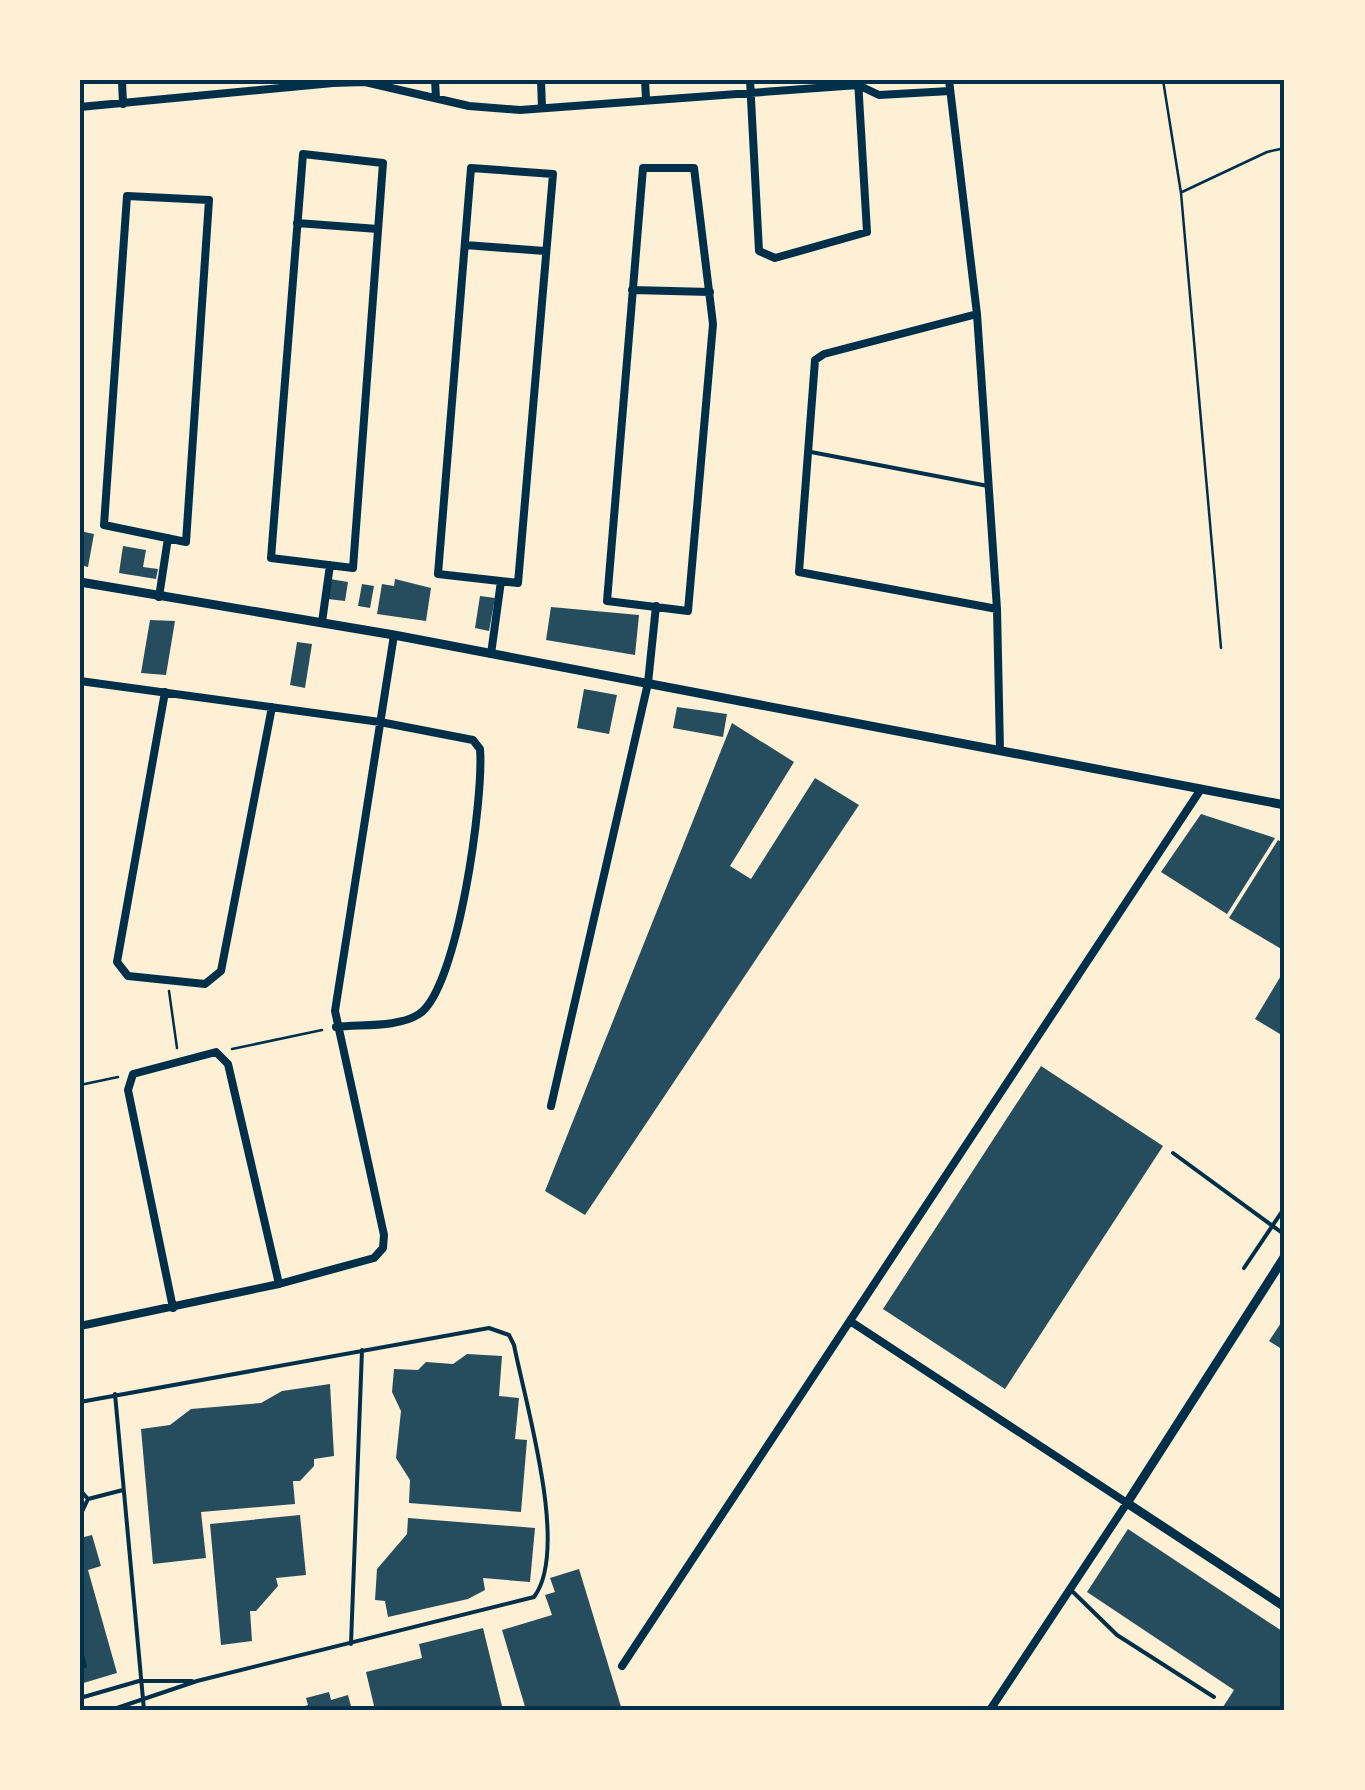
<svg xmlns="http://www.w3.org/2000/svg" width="1365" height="1790" viewBox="0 0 1365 1790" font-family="'Fira Sans',sans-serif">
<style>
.building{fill:#264d5e}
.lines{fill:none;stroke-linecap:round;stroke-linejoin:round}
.path{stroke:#003049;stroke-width:2.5}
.service{stroke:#003049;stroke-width:4}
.minor{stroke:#003049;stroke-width:8}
.tertiary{stroke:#003049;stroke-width:9}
.neatline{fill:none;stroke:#003049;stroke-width:4}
</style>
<rect width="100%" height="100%" fill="#fdf0d5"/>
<!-- building -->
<path class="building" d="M80,531L94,534L88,567L80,565Z
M123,546L146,550L143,567L158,569L156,579L119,573Z
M330,579L348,582L345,601L328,599Z
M395,579L431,588L426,621L377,614L382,584L394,586Z
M362,584L374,586L370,608L358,606Z
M480,596L495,598L489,631L475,628Z
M551,607L639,615L635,655L546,640Z
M150,620L175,621L166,675L141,673Z
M297,642L312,644L305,688L290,685Z
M584,689L617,695L609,734L577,728Z
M677,707L727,714L723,737L673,728Z
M732,723L794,762L730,866L751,879L815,778L859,805L585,1215L545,1191Z
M1201,814L1275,838L1227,914L1161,872Z
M1278,840L1285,844L1283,950L1229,918Z
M1285,969V1037L1255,1019Z
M1041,1066L1163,1146L1005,1389L883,1309Z
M1285,1317V1351L1269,1341Z
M467,1354L502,1356L499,1396L519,1398L515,1439L527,1440L521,1512L409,1503L410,1480L396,1458L401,1411L392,1392L394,1369L418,1370L426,1362L453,1364Z
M330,1384L334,1456L314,1459V1466L300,1481H293L295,1504L201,1512L206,1558L153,1564L141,1429L170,1425L191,1409L261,1403L282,1391Z
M300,1515L306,1575L276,1578L278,1586L256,1611H250L252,1641L221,1645L210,1524Z
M408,1518L535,1528L530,1582L483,1578L485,1590L468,1599L388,1617L385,1601L375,1600L377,1569L407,1534Z
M1128,1529L1285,1633V1710H1221L1234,1690L1087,1592Z
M92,1535L101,1566L88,1570L117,1673L80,1684V1538Z
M579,1569L622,1710H526L502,1630L552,1615L545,1595L555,1592L550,1578Z
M483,1628L503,1710H375L366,1672L422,1658L419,1644Z
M329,1692L331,1700L348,1695L352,1710H296L308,1705L306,1698Z"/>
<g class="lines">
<!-- path -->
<path class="path" d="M1163,80L1181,193L1221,648
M1182,192L1267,152L1285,148
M169,991L177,1048
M232,1049L322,1030
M80,1085L118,1077"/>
<!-- service -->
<path class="service" d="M811,452L988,486
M1173,1153L1285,1235
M1244,1268L1285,1207
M115,1394L144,1710
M80,1402L489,1328L509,1335L514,1345C525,1402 570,1550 534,1597L197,1681L111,1710
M80,1490L88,1499L80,1516
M88,1499L123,1490
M1071,1590L1117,1635L1214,1697
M351,1644L362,1350
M80,1648L85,1666L80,1667
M80,1698L139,1681H192"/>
<!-- minor -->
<path class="minor" d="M122,80L123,104
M435,80L436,98
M541,80L542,108
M645,80L646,99
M750,80L759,251L775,258L867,232L858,80
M949,80L977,314L997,609L1000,750
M80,107L333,83L365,82L469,106L520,110L858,85L879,95L950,91
M303,154L383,163L353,568L271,558Z
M471,168L553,174L518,583L438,574Z
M643,168H694L713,324L688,611L607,601Z
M127,196L209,200L186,542L104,525Z
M297,223L378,229
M465,245L545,251
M632,290L710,292
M977,314L824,354L815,360L799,572L997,609
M159,597L168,538
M322,622L330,565
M491,654L501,581
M80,681L380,722L473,740L480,749C484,797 458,989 419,1014C398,1028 361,1024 336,1027
M165,692L117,962L128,976L205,984L221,971L272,707
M551,1106L648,683L656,606
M173,1308L128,1090L133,1074L216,1052L228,1064L279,1284
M850,1321L1127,1503L990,1710
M80,1326L279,1284L374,1258L383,1248L384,1235L335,1011L394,635
M622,1666L1201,789"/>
<!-- tertiary -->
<path class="tertiary" d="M80,582L394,635L1285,805
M1285,1256L1127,1503L1285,1607"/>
</g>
<!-- border -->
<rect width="1365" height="1790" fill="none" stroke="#fdf0d5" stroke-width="165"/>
<rect x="82" y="82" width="1200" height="1626" class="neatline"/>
</svg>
